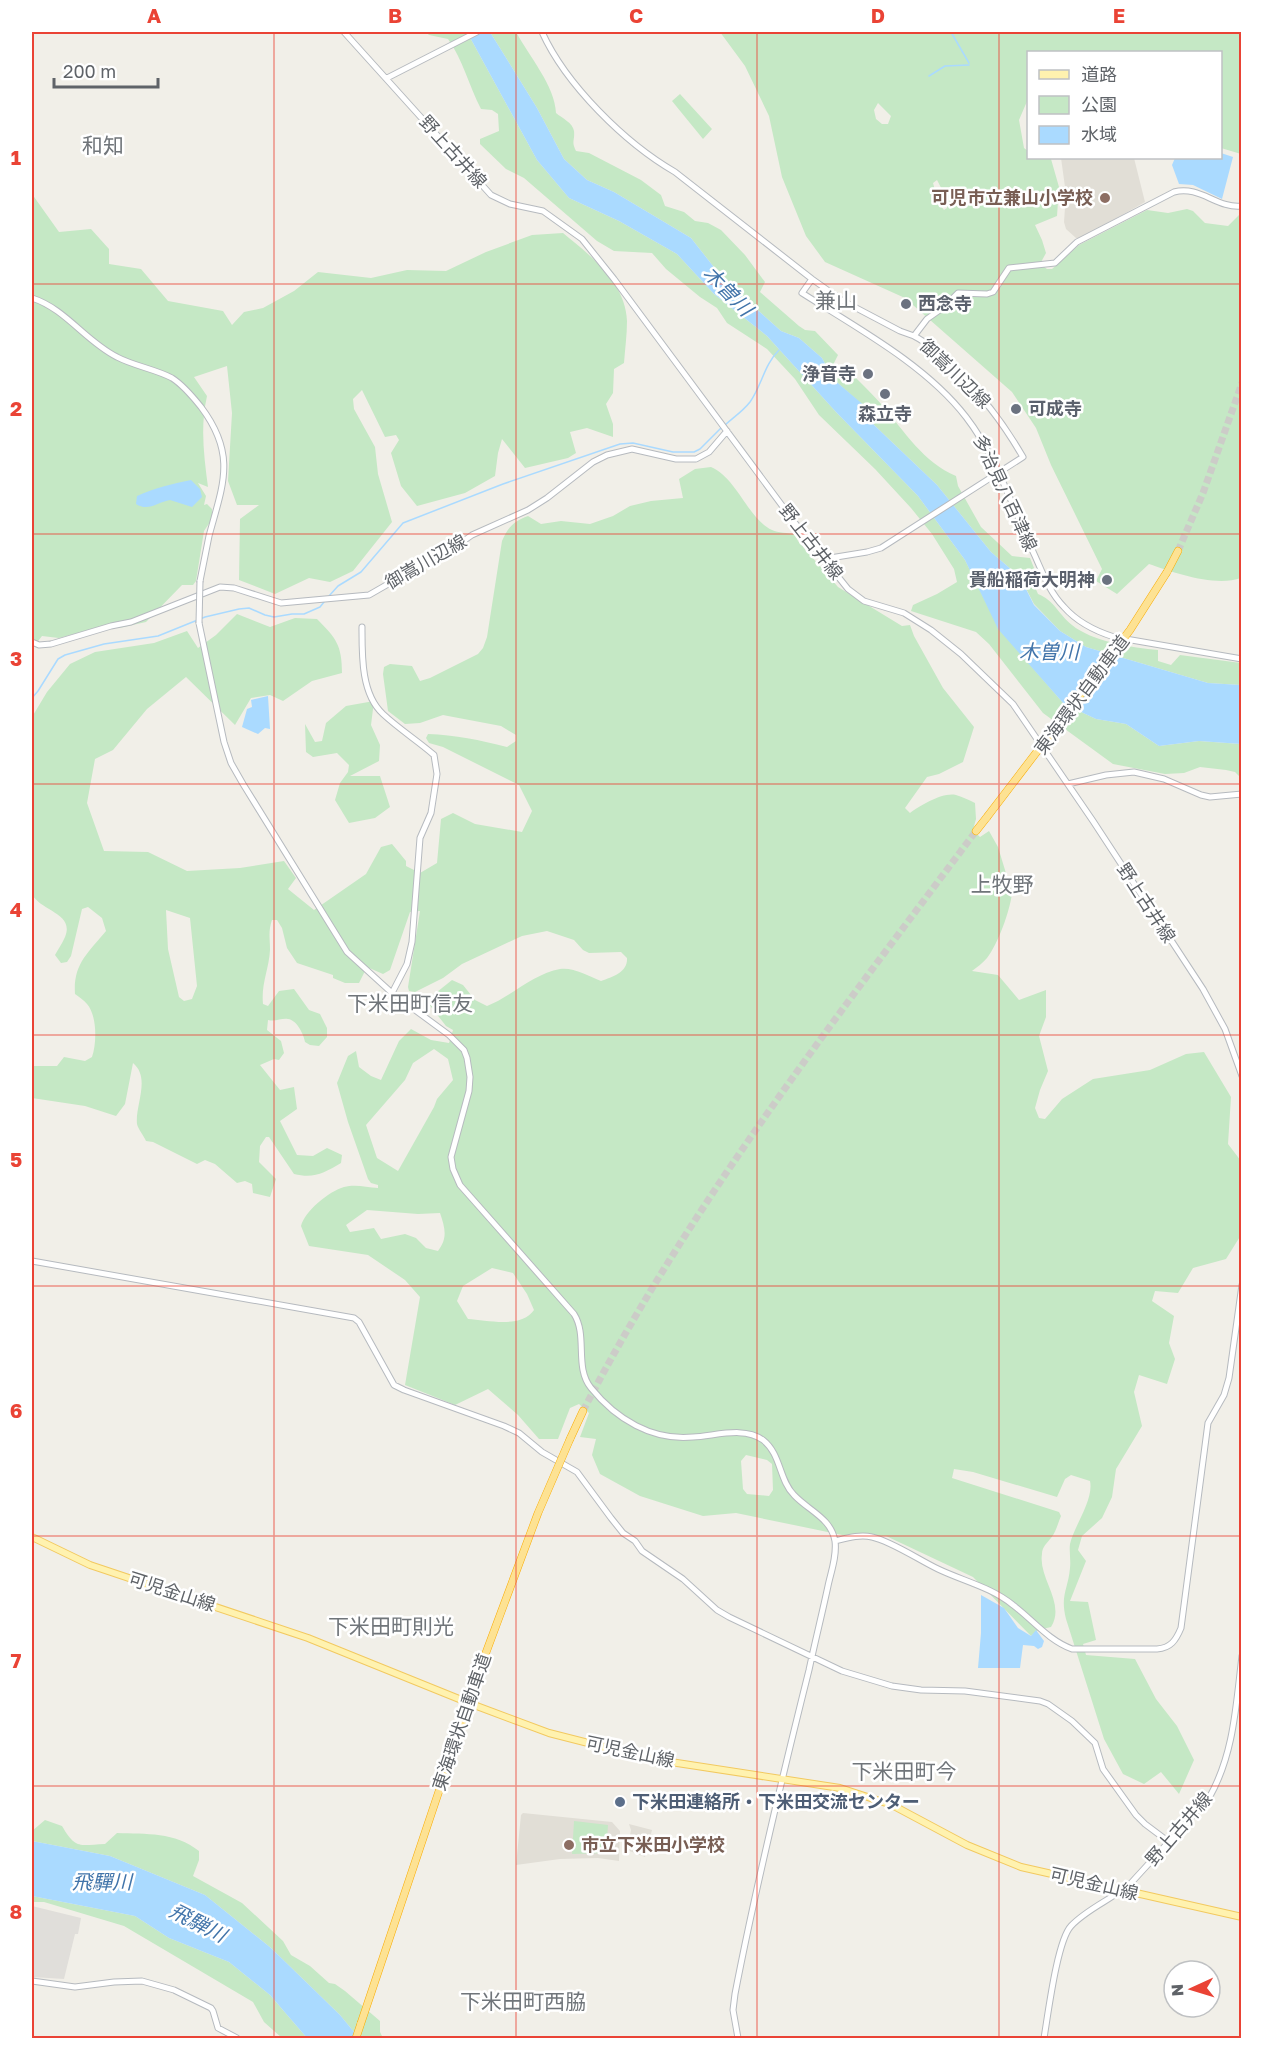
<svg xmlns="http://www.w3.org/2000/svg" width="1273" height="2070" viewBox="0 0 1273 2070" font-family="'Golos Text','Noto Sans JP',sans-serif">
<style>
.industrial{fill:#e0deda}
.education{fill:#e1ded6}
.green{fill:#c5e8c5;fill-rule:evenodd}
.water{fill:#aadaff}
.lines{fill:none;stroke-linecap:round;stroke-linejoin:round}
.stream{stroke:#aadaff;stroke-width:1.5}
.highway-tunnel{stroke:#ccccc8;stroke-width:7;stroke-dasharray:7 3.5;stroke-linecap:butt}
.secondary-casing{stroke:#b6babf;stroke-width:7}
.primary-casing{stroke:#f2c960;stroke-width:8}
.highway-casing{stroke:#f9ab00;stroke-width:8}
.secondary{stroke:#fff;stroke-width:5}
.primary{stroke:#fff2af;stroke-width:6}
.highway{stroke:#fde293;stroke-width:7}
.secondary-bridge-casing{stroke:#b6babf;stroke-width:7;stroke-linecap:butt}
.highway-bridge-casing{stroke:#f9ab00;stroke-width:8;stroke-linecap:butt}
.secondary-bridge{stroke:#fff;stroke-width:5}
.highway-bridge{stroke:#fde293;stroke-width:7}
.grid{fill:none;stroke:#ea4335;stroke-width:1.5;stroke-opacity:0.55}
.education-dot{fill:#8d6e63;stroke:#fff;stroke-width:2}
.worship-dot{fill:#6b7280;stroke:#fff;stroke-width:2}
.service-dot{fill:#5c6f8a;stroke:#fff;stroke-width:2}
.labels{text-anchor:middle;stroke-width:5;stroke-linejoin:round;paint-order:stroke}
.street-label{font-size:18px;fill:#5f6368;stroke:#fff}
.education-label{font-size:18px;font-weight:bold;fill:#785e54;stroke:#fff;text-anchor:end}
.worship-label{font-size:18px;font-weight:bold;fill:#5b616d;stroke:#fff;text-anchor:start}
.service-label{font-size:18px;font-weight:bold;fill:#4e5e75;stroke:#fff;text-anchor:start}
.water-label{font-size:20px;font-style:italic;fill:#4174aa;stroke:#fff}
.quarter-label{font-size:21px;fill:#70757a;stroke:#fff}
.neatline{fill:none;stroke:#ea4335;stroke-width:2}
.grid-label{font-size:20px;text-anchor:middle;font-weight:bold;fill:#ea4335}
</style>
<rect width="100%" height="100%" fill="#f1efe8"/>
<!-- industrial -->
<path class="industrial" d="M32,1906L81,1918L78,1934H75L64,1979L32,1977Z"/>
<!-- education -->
<path class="education" d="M1061,158H1134L1145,202L1080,239L1076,238L1066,229L1064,222L1066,194Z
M523,1813L612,1822L620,1831L619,1861L598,1858L560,1859L516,1865L521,1815Z
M629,1824L652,1830L645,1857L627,1850L631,1830Z"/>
<!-- green -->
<path class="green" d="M426,32H467L537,160L569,198L619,221L677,254L714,294L767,336L836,412L918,496L965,560L999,629L1064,704L1096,719L1126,724L1159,746L1199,741L1241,744V778L1235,772L1226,770L1200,767L1184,773L1165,774L1113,764L1043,713L989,644L976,632L911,611L913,605L937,594L957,582L954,569L932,534L911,508L875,469L819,415L795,379L767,349L727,323L717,308L700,297L666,269L652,253L614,251L597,241L524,178L506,169L480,144V139L499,131L498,114L492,110L481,109C469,86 463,60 448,39L429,35Z
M490,32H516C529,56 555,86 556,113C562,118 573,123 574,131C575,141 571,141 576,151L589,153L641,180L661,195L665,206L684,212L695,221L708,223L721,230L745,255L765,282L760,292L799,326L805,330L815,331L838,355L834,363L835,369L847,378H856C865,387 874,396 882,405C904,431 924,463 956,476L958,486L981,527L1012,556L1030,558L1036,573L1031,578L1038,594C1054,600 1059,615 1072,625C1091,641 1133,648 1158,650V661L1171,665L1180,655L1241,663V685L1208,683L1086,647L1060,631L1034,604L1020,577L991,552L937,485L873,424L865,407L833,379L822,358L799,338L781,331L724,280L691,238L614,192L587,180L564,159L537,108Z
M720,32H1241V154L1221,148L1220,52H1028V99L1019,120L1024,148L1028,151V158L1051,159L1059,187L1057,216L1035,225L1042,240L1046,253L1040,264L1047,269H1052L1079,245L1147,210L1168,213L1187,209L1193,211L1205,223L1228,226L1239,215L1241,216V578C1215,587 1175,573 1149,564L1117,594L1096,581L1102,569L1051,465L1036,428L1012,392L905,298L825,262L806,236L782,177L769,116L745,66ZM878,103L891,116L888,124H882L876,119L874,110ZM937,180L948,201L947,208L944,210L935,199L936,194L933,183Z
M680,94L712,129L703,139L672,101Z
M32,194L59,232L91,229L109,249V264L141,269L168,301L223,311L232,325L244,312L263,308L294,291L318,272L371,278L407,270L446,271L486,252L532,235L563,233C590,255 626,283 627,321C627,335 625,349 624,363L614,369L613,393L606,404L613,424V437L587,428L570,432L576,453L568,458L525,468L502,439L498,453L495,476L465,493L417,506L401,486L391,453L399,440L396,435L385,437L362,390L353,399L354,409L375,447L378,474L392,522L353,571L330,582L309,578L275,594L239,580L240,519L259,505H237L228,481L232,413L227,366L194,377L207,396C200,427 204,456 208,487L198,483L206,496L204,505L207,504L212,509V519L204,531L196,581L193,585H182L146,622L119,628L104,626L59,638L42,636L32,649Z
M711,467C737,478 748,519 772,530C778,533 788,533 795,534L798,541L838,587L902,626L910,625L914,636L943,688L974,727L963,762L939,774L927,777L905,808L910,813C921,805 943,792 956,795C963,797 969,800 975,803L976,819L973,830L980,837L989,831L998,847L1012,893C1010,911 998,944 987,958C983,963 977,967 972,971L998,975L1019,1000L1046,990V1017L1039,1036L1048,1071L1040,1090L1035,1108L1039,1118L1045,1119L1062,1099L1093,1079L1150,1070L1186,1054L1204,1052L1231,1097L1228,1144L1241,1161V1235L1226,1259L1193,1268L1178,1293L1155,1291L1152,1301L1174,1316L1169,1343L1175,1359L1167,1384L1139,1375L1134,1392L1142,1426L1116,1469L1112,1497L1102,1518L1082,1536L1078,1550L1086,1561L1070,1601L1088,1602L1096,1640L1083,1644L1086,1655L1135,1659L1156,1699L1177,1726L1194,1760L1179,1794L1161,1772L1144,1784L1123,1774L1104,1739L1066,1619C1060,1595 1068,1590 1070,1568C1071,1560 1069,1552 1070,1544C1074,1526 1094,1500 1090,1481L1071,1475L1065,1479L1057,1497L973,1472L954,1469L952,1478L1059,1512L1061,1516C1058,1523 1056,1532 1051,1538C1047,1543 1042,1547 1042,1554C1038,1578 1066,1603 1051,1627L1038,1630L1031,1636L973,1577L886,1536L842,1535L736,1513L703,1516L640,1496L600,1474L592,1455L596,1439L580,1437L589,1413L579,1404L570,1408L558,1439H539L518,1415L488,1389L455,1405L405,1385L420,1297L405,1280L368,1255L309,1246L301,1226C304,1212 329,1191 344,1187C355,1184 366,1187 378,1188V1185L371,1183L368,1179L348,1122L337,1083L348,1056L356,1051L359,1067L371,1076L381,1080L399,1041L411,1029L431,1040L449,1043L453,1030L446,1026L428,1003L432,996L452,980L463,985L475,1000L487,1006C510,997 535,973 560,969C573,967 589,976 601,981C613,977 628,972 627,958L621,952L589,953L583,950L574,940L547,931L522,936L462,964L443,978L415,992L409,991L408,987L420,911L410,912L390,970L383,974L367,967L359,983H345L333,978V975L297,963L287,948L282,928L277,920H272C268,931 270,938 270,950C269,969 261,984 263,1004L268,1006L279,991L294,989L309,1010L320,1014L327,1028V1037L319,1046L310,1045L305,1042C304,1035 297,1020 288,1019C281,1018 276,1022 268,1020L267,1030L281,1041L284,1053L279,1060L274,1059L260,1065L280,1090L294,1087L297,1109L280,1121L297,1155L313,1156L327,1148L342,1155L341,1163C324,1173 314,1179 294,1174L269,1137H266L260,1146L259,1162L276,1179L270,1197L253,1193L252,1184L245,1181L237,1183L215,1164L205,1160L197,1164L153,1142L146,1141C144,1136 138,1129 137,1124C135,1105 151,1078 133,1063L125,1104L116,1116L85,1106L32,1098V1066H57L64,1057L85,1061L92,1057C97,1043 97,1015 87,1004C84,1000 79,997 75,994C73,964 88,953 106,931L102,918L88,907L82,909L71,956L67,962L61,963L55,955C58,949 62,944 65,937C75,913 40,911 32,894V717L47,692L70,664L95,652L154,643L187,631L198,648L216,635L237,614L270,627L295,618L317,619C336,638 342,645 342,673L312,681L283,701L270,695L251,698L235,725L186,677L147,709L113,750L95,759L87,803L104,851L148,852L187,871L240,868L284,861L296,878L288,889L314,910L366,874L381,847L392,844L406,861V866L420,873L437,863L441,819L453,813L475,824L522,832L532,811L519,785L443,747L429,743L426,738L428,734C455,735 480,740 507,747L516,741V735L501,726L448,716L443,715L420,723L405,724L388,711L383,674L384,667L390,664L412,666L420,681L430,678L478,654L483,648L487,637L502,541C508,527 514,521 528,516L541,524L561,521L590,524L613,516L630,506L651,501L683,498L679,479L695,469ZM166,910L190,918L197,986L192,999L184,1001L179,997L168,949ZM434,1049L448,1059L453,1080L437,1099L434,1107L398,1171L377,1158L366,1125L405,1080L413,1063ZM367,1210L418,1214L440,1213C445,1228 448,1238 438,1251L426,1248L416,1238L405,1234L381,1239L374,1228L350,1232L346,1225ZM492,1268L513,1273L527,1294L534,1310C521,1329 487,1320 468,1319L457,1301L463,1286ZM746,1455L767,1460L772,1464L773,1490L769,1496L747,1494L743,1489L741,1461Z
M374,701L371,725L380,745L379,761L350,776H380L390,807L375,818L349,823L335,800L340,783L348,772L349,765L337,753L313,757L306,752L305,724L315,742L322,741L326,723L346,706Z
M45,1820L62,1826C76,1850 80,1845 105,1844L117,1833C146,1834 175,1832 199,1851V1860L193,1876L242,1903L283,1941L291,1955L310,1966L329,1983L335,1984L345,1991L380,2021V2032L383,2038H359L340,2015L271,1948L205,1895L110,1856L32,1841V1831Z
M574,1821L608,1825L606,1853L572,1854Z
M32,1896L135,1916L169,1938L229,1962L270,1995L307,2038H282L264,2022L253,2002L124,1926L44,1902H32Z"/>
<!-- water -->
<path class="water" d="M467,32H490L537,108L564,159L587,180L614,192L691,238L724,280L781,331L799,338L822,358L833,379L866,407L873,424L937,485L991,552L1020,577L1034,605L1060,631L1086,647L1208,683L1241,685V744L1199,741L1159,746L1126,724L1096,719L1064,704L998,629L965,560L918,496L836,412L767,336L714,294L677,254L619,221L569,198L537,160Z
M1221,153L1233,157L1222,199L1193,185L1179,184L1172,165L1175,158H1220Z
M191,480L200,489L202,497L192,507L170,500C158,502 148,512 136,504L137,496C154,488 172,484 191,480Z
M268,696L270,729L265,728L258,734L242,727L247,709L252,707L251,700Z
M981,1595L1004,1608L1018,1628L1031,1636L1036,1630L1044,1641L1042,1647L1038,1649L1034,1646L1023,1645L1020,1668H978L981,1633Z
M32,1841L110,1856L205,1895L271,1948L340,2015L359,2038H307L270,1995L229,1962L169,1938L135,1916L32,1896Z"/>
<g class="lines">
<!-- stream -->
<path class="stream" d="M951,32L969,63
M929,76L945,66L969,65
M725,425C734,417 743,411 750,402C762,385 764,365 779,350
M329,596L338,586L361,572L403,523L503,484L620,444L633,443L673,452H694L700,449L721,428
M32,698L38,691L58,659L65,655L104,644L158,636L205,617L239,609L249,608L265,615L274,617L292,614H304L320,607L324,602"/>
<!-- highway-tunnel -->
<path class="highway-tunnel" d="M1178,551L1203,493L1242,383
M583,1411C691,1203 836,1018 976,831"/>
<!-- secondary casing -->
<g class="secondary-casing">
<path id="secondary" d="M344,32L491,195L510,204L543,211L582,239L614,279L795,523L848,589L864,601L904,613L931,630L961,654L1013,704L1093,821L1203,989L1225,1029L1242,1076
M542,32C566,85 625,143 675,172L812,279L802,293C857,328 926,365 966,417C997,457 1013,509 1035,556C1043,574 1050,593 1064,607C1078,623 1095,631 1114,637L1242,659
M387,78L477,32
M812,279L843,301L900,331L914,336
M32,298C66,309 85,341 117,357C134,366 155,369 172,378C183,385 193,397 201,407C237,455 223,484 209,536C206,551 203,566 200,581
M824,559L867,552L881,548L1023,457C1002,421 981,394 951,366C940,355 928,343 914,336L927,319L944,307L958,293L987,294L993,292L1009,268L1055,263L1077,242L1174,192C1200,185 1217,209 1242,206
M199,623L224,742L231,763L243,784L347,952L392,993L449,1035L464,1050L467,1058L470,1077L469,1091L451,1157L453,1169L460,1185L574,1314C588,1336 574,1367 591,1388C616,1419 652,1441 693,1437C715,1436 744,1426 763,1440C781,1454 779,1480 794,1495C809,1511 831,1518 835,1541C837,1556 831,1572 828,1586C822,1614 815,1642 809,1670C782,1778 756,1885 735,1994L733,2010L738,2038
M362,627C362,655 361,694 383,714C399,729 418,741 434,755L437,774L431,813L420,838L412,942L407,964L392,993
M32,642L39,645L51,644L111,626L131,622L220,587L234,588L281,603L369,595L409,572L422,560L445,554L472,535L528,510L547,498L593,462L607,455L632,449L676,459H696L709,452L727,431
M1068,784L1106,775L1134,772L1164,779L1201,795L1210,797L1242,794
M32,1261L354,1318L359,1322L394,1385L404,1390L504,1426L519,1433L542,1452L577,1472L611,1518L623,1533L635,1541L642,1551L683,1579L717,1610L729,1617L842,1671L892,1686L921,1690L965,1691L1040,1701L1048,1704L1072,1721L1095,1743L1103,1769L1136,1815L1145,1824L1169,1842
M835,1541C847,1538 860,1534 872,1537C891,1541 919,1560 938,1569C963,1581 991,1587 1013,1605C1033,1620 1048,1640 1072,1649H1157C1171,1648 1176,1640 1181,1628L1208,1423L1224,1395L1229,1378L1242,1285
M32,1981L75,1987L114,1982L142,1981L174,1990L211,2008L213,2011L218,2028L237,2038
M1044,2038C1048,2015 1057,1941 1071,1926C1088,1908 1113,1899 1131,1883L1209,1798C1234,1754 1236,1705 1242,1656"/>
</g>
<!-- primary casing -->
<g class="primary-casing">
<path id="primary" d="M32,1537L90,1565L308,1638L474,1705L549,1733L651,1759L840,1788L892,1805L967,1845L1021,1867L1242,1917"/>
</g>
<!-- highway casing -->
<g class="highway-casing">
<path id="highway" d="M1167,572L1178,551
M976,831L987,817
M570,1439L583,1411
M356,2038L361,2023"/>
</g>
<!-- secondary -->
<use href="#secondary" class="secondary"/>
<!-- primary -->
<use href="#primary" class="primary"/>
<!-- highway -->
<use href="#highway" class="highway"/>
<!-- secondary-bridge casing -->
<g class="secondary-bridge-casing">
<path id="secondary-bridge" d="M199,623L200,581"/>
</g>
<!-- highway-bridge casing -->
<g class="highway-bridge-casing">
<path id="highway-bridge" d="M987,817L1130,630L1167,572
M361,2023L481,1666L538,1513L570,1439"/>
</g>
<!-- secondary-bridge -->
<use href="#secondary-bridge" class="secondary-bridge"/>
<!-- highway-bridge -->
<use href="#highway-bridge" class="highway-bridge"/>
</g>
<!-- grid -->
<path class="grid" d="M274,32V2038M516,32V2038M757,32V2038M999,32V2038M32,284H1242M32,534H1242M32,784H1242M32,1035H1242M32,1286H1242M32,1536H1242M32,1786H1242"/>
<!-- markers -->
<g class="education-dot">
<circle cx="1105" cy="198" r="6"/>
<circle cx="569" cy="1845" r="6"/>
</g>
<g class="worship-dot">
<circle cx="906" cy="304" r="6"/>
<circle cx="868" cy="374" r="6"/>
<circle cx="885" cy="394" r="6"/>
<circle cx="1016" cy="409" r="6"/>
<circle cx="1107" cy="580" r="6"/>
</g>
<circle class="service-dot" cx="620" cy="1802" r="6"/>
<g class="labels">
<!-- street labels -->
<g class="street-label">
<text transform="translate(453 152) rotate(48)" y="6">野上古井線</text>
<text transform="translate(955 374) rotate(44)" y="6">御嵩川辺線</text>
<text transform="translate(1005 493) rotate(65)" y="6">多治見八百津線</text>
<text transform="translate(811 542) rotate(52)" y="6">野上古井線</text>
<text transform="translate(426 562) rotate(-30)" y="6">御嵩川辺線</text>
<text transform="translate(1082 695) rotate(-53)" y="6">東海環状自動車道</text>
<text transform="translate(1146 903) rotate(57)" y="6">野上古井線</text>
<text transform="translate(172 1592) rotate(18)" y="6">可児金山線</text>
<text transform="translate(462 1722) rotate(-71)" y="6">東海環状自動車道</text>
<text transform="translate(630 1752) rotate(12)" y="6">可児金山線</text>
<text transform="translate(1179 1829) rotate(-49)" y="6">野上古井線</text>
<text transform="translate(1094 1884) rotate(13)" y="6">可児金山線</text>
</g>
<!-- education labels -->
<g class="education-label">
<text x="1093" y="204">可児市立兼山小学校</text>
<text x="581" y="1851" text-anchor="start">市立下米田小学校</text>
</g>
<!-- worship labels -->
<g class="worship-label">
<text x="918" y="310">西念寺</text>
<text x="856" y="380" text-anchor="end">浄音寺</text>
<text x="1028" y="415">可成寺</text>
<text x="885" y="420" text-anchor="middle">森立寺</text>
<text x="1095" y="586" text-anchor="end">貴船稲荷大明神</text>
</g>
<!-- service labels -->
<g class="service-label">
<text x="632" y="1808">下米田連絡所・下米田交流センター</text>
</g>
<!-- water labels -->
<g class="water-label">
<text transform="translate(728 291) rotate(46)" y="7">木曽川</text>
<text x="1049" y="659">木曽川</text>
<text x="102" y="1889">飛驒川</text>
<text transform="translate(198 1923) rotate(27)" y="7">飛騨川</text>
</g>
<!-- quarter labels -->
<g class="quarter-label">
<text x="103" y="153">和知</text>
<text x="836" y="308">兼山</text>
<text x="1002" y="892">上牧野</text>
<text x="410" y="1011">下米田町信友</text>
<text x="391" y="1634">下米田町則光</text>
<text x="904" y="1779">下米田町今</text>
<text x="523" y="2009">下米田町西脇</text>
</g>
</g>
<!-- border -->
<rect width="1273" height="2070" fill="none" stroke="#ffffff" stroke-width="66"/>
<!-- legend -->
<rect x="1027" y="51" width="195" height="108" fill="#ffffff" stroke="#bfc1c3" stroke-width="1.5"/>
<rect x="1039" y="70" width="30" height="9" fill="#fff2af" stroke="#bfc1c3" stroke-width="1.5"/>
<text x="1081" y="81" font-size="18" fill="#5f6368">道路</text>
<rect x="1039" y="96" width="30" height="18" fill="#c5e8c5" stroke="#bfc1c3" stroke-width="1.5"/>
<text x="1081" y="111" font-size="18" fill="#5f6368">公園</text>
<rect x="1039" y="126" width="30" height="18" fill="#aadaff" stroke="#bfc1c3" stroke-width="1.5"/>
<text x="1081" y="141" font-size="18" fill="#5f6368">水域</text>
<!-- north arrow -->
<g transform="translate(1192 1989) rotate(266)"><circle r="28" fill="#ffffff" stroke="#bfc1c3" stroke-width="1.5"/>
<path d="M0-4.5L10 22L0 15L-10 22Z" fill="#ea4335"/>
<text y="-9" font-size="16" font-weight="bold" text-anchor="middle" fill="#5f6368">N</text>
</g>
<!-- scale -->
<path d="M54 78v9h104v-9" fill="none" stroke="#5f6368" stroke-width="3"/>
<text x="63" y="78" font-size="18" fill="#5f6368" stroke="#ffffff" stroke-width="4.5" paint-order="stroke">200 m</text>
<rect x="33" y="33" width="1207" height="2004" class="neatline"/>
<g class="grid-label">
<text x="154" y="23">A</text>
<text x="395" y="23">B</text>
<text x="636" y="23">C</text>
<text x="878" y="23">D</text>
<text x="1119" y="23">E</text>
<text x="16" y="165">1</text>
<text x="16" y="416">2</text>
<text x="16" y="666">3</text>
<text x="16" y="917">4</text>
<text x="16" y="1167">5</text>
<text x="16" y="1418">6</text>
<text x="16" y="1668">7</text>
<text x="16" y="1919">8</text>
</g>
</svg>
